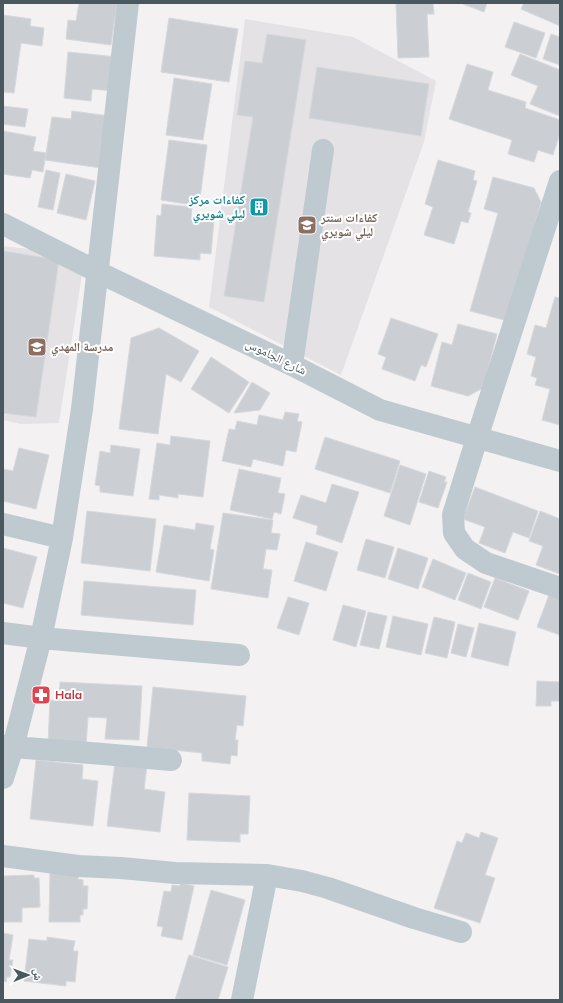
<svg xmlns="http://www.w3.org/2000/svg" width="563" height="1003" viewBox="0 0 563 1003" font-family="Mulish,'Noto Naskh Arabic',sans-serif">
<style>
.education{fill:#e4e2e4}
.building{fill:#cbcfd3;stroke:#d5d8dc}
.lines{fill:none;stroke-linecap:round;stroke-linejoin:round}
.minor{stroke:#bfcad0;stroke-width:22}
.labels{text-anchor:middle;stroke-width:4;stroke-linejoin:round;paint-order:stroke}
.culture-label{font-size:12px;font-weight:bold;fill:#0d838f;stroke:#fff;text-anchor:end}
.education-label{font-size:12px;font-weight:bold;fill:#785e54;stroke:#fff;text-anchor:start}
.street-label{font-size:12px;fill:#49575f;stroke:#fff}
.health-label{font-size:12px;font-weight:bold;fill:#be3a42;stroke:#fff;text-anchor:start}
</style>
<rect width="100%" height="100%" fill="#f3f1f1"/>
<!-- education -->
<path class="education" d="M245,19L353,37L436,81L424,142L341,375L209,307Z
M3,246L37,250L82,274L59,423L21,424L3,420Z"/>
<!-- building -->
<path class="building" d="M79,3H117L111,45L66,39L68,20L76,21Z
M396,3H433L434,14H427L429,57L398,58Z
M463,3H487L484,12L463,4Z
M524,3H560V26L521,9Z
M3,15L31,19L30,26L44,28L42,46L21,43L14,93L3,92L4,80H3Z
M169,18L238,29L229,82L161,72Z
M514,22L545,33L536,58L505,47Z
M267,34L306,40L264,302L224,296L253,117L237,115L245,61L262,63Z
M551,34L560,37V65L543,59Z
M68,52L117,57L114,91L92,89L91,101L64,98Z
M520,54L560,70V116L530,104L538,86L511,75Z
M467,64L493,72L488,90L526,102L525,108L560,120V133L553,155L538,150L534,162L508,154L512,140L449,119Z
M317,67L429,84L421,136L309,118Z
M174,78L212,84L203,140L166,135Z
M3,106L28,109L25,127L3,124Z
M72,111L109,116L101,168L45,160L52,117L71,119Z
M3,131L36,137L33,151L46,153L43,172L32,170L30,178L3,174Z
M169,140L207,145L199,206L161,200Z
M438,160L475,171L473,180L477,181L468,212L471,213L468,223L461,221L454,244L424,235L433,207L425,204Z
M46,170L60,173L53,210L38,207Z
M66,174L95,181L86,220L57,213Z
M493,177L534,188L541,202L508,321L470,311L498,213L484,209Z
M162,204L192,207L191,218L214,220L211,254L200,253V260L154,256L157,215L161,216Z
M3,251L59,260L36,417L3,413Z
M555,297L560,298V425L542,420L550,389L535,385L537,378L531,376L536,357L527,354L535,325L546,328Z
M391,318L438,334L426,367L421,365L415,381L382,369L386,357L378,354Z
M458,324L497,334L483,388L468,396L431,386L442,342L452,345Z
M159,328L199,351L181,382L166,374L158,434L119,429L131,338Z
M211,357L249,382L229,413L191,389Z
M252,382L270,393L260,410L234,413Z
M285,412L299,414L297,421L302,422L296,452L286,450L283,466L253,459L251,467L222,461L229,429L235,430L237,421L257,425L259,415L283,420Z
M171,436L210,441L203,497L178,494V498L159,495V500L149,499L157,443L170,445Z
M325,437L400,461L390,493L315,469Z
M111,445L140,449L133,496L100,492V486L95,485L100,451L110,453Z
M19,448L49,455L36,509L3,501V469L13,471Z
M400,465L426,474L410,525L384,516Z
M239,469L281,478L278,493L285,494L281,514L274,512L272,519L230,510Z
M429,471L446,477L444,482H447L438,508L419,502Z
M332,484L359,492L342,543L316,534L318,526L293,518L301,495L326,503Z
M475,487L538,511L529,538L513,532L505,553L479,543L485,527L463,519Z
M87,511L156,519L150,571L81,563Z
M540,511L560,519V574L536,565L543,546L529,541Z
M223,513L273,520L271,533L280,534L277,550L266,549L263,569L272,570L268,598L211,589Z
M196,523L214,526L210,549L214,550L209,581L156,572L164,525L195,530Z
M366,539L394,547L385,578L357,570Z
M306,542L338,552L326,591L294,581Z
M3,548L37,557L23,608L3,603Z
M398,548L428,558L418,589L388,579Z
M433,559L466,573L455,600L422,587Z
M468,573L491,582L481,609L458,600Z
M495,578L529,591L518,620L484,607Z
M84,581L196,590L193,625L81,615Z
M549,595L560,599V635L537,627Z
M288,597L309,603L299,635L277,628Z
M343,605L366,611L356,647L333,640Z
M368,612L387,616L379,649L360,645Z
M393,616L428,624L421,655L386,647Z
M434,617L455,622L447,658L425,653Z
M479,623L516,632L508,666L471,657Z
M458,624L474,628L466,657L451,653Z
M537,681L560,682V701H551V706H536Z
M60,682L142,686L139,740L105,739L107,718L88,717L86,746L48,744L50,700L59,701Z
M153,687L246,696L243,726L237,725L235,740H238L237,756L231,755L230,764L202,761V753L147,747Z
M36,760L83,765L82,779L98,781L93,826L30,819Z
M115,762L147,766L144,789L165,792L160,832L107,826Z
M189,793L250,796L248,834H240V842L187,840Z
M481,832L498,838L485,875L495,878L480,923L434,908L457,841L462,843L466,833L479,838Z
M50,872L79,873L78,879L83,880V886H88L87,909H83V915H80V922H49Z
M34,875V878H39L40,907L22,908V922H3V876Z
M180,883L194,886L182,940L161,936L163,927L157,926L164,891L171,892L172,885L180,886Z
M211,890L245,900L227,965L193,955Z
M3,933L13,935L9,960H13L10,977H7L6,982L3,981Z
M47,937L75,941L73,951H78L75,982L66,981V986L24,981L29,939L47,941Z
M189,955L228,967L218,1000H175Z"/>
<g class="lines">
<!-- minor -->
<path class="minor" d="M560,181L477,438L453,515L454,533L465,549L486,563L560,588
M3,224L98,272L292,365L380,410L560,461
M292,365L323,150
M3,524L62,538
M3,633L41,638L239,655
M3,746L13,747L103,754L171,760
M3,778L13,747L41,638L62,538L82,409L128,3
M3,856L78,866L121,868L175,873L267,875L302,881L328,888L414,918L461,932
M242,1000L267,875"/>
</g>
<!-- icons -->
<defs>
<g id="building-square" transform="scale(1)"><rect x="-9" y="-9" width="18" height="18" rx="4" fill="#0f9aa8" stroke="#fff"/><path d="M-4-6H4V6H1V3H-1V6H-4ZM-2.5-4.3h1.7v1.8h-1.7ZM.8-4.3h1.7v1.8H.8ZM-2.5-1h1.7V.8h-1.7ZM.8-1h1.7V.8H.8Z" fill="#fff"/></g>
<g id="school-square" transform="scale(1)"><rect x="-9" y="-9" width="18" height="18" rx="4" fill="#8d6e63" stroke="#fff"/><path d="M0-5L7-2L0 1L-7-2ZM-4 1L0 2.5L4 1V4Q0 6-4 4Z" fill="#fff"/></g>
<g id="pharmacy-square" transform="scale(1)"><rect x="-9" y="-9" width="18" height="18" rx="4" fill="#e0444e" stroke="#fff"/><path d="M-2-6h4v4h4v4h-4v4h-4v-4h-4v-4h4Z" fill="#fff"/></g>
</defs>
<g fill-rule="evenodd">
<use href="#building-square" x="259" y="207"/>
<use href="#school-square" x="307" y="225"/>
<use href="#school-square" x="37" y="347"/>
<use href="#pharmacy-square" x="41" y="695"/>
</g>
<g class="labels">
<!-- culture labels -->
<g class="culture-label">
<text x="245" y="204">كفاءات مركز<tspan x="245" dy="14">ليلي شويري</tspan></text>
</g>
<!-- education labels -->
<g class="education-label">
<text x="321" y="222">كفاءات سنتر<tspan x="321" dy="14">ليلي شويري</tspan></text>
<text x="51" y="351">مدرسة المهدي</text>
</g>
<!-- street labels -->
<g class="street-label">
<text transform="translate(276 357) rotate(26)" y="4">شارع الجاموس</text>
</g>
<!-- health labels -->
<g class="health-label">
<text x="55" y="699">Hala</text>
</g>
</g>
<!-- border -->
<rect width="563" height="1003" fill="none" stroke="#49575f" stroke-width="8"/>
<!-- north arrow -->
<g transform="translate(28 975) rotate(89)" stroke="#ffffff" stroke-width="3" paint-order="stroke">
<path d="M0-3L7 15L0 10L-7 15Z" fill="#49575f"/>
<text y="-6" font-size="11" font-weight="bold" text-anchor="middle" fill="#49575f">ش</text>
</g>
</svg>
